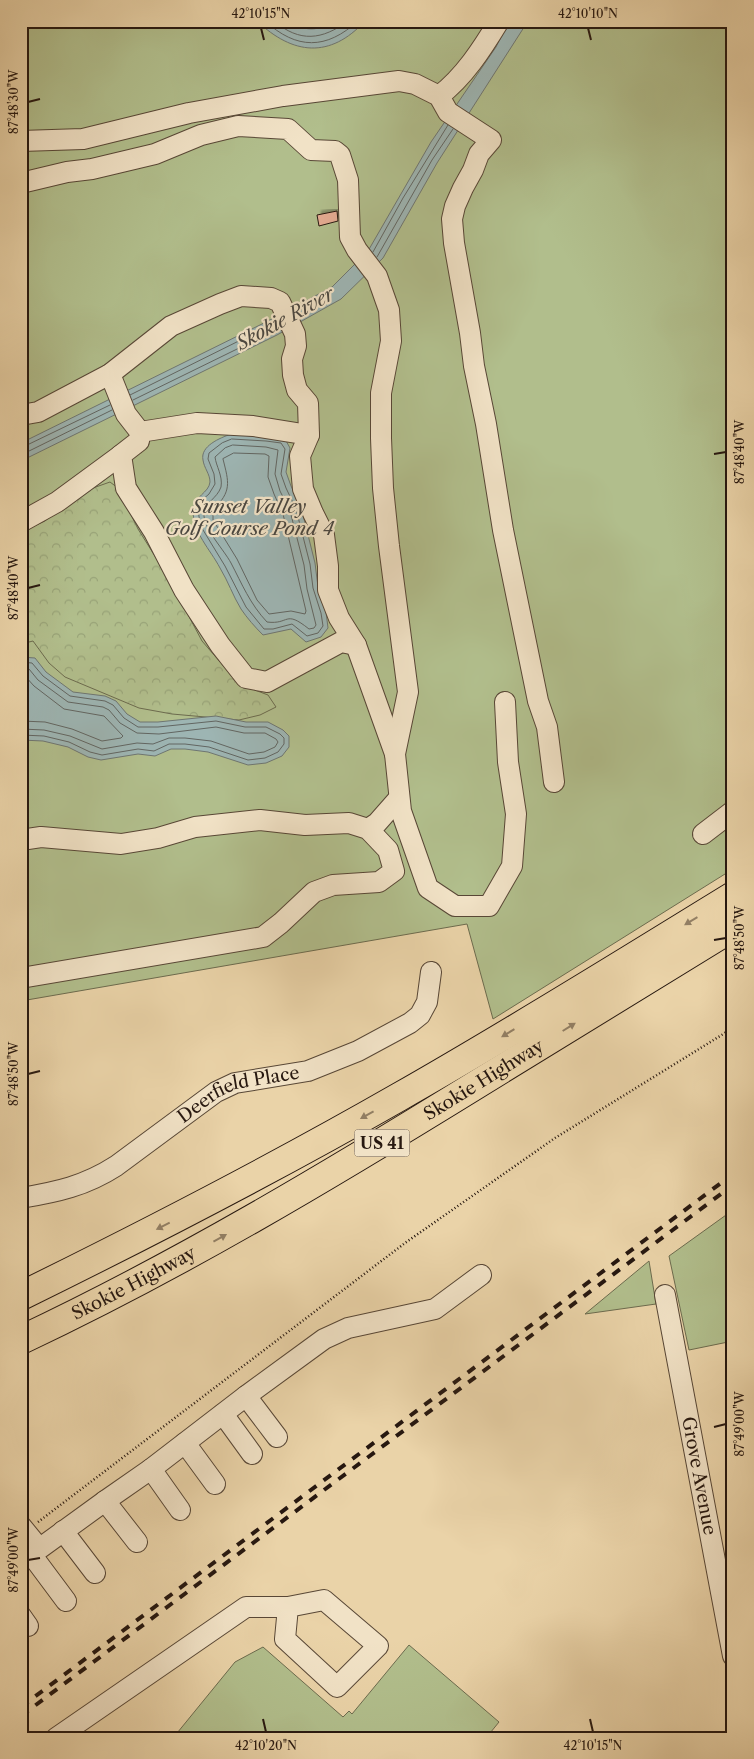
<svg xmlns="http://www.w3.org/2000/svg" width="754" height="1759" viewBox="0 0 754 1759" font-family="'Libre Caslon Text',serif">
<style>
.green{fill:#b1be8c;stroke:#6c6b4e}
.forest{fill:url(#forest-crowns);stroke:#6c6b4e}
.water{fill:#9db5b3;stroke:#6e7672}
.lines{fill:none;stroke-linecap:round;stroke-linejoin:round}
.shore{stroke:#626662;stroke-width:1}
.building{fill:#e5ac93;stroke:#271810;filter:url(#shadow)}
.minor-casing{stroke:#584736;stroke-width:22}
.highway-casing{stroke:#271810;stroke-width:30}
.path{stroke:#271810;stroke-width:2.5;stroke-dasharray:1 2.5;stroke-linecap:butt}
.minor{stroke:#f1e2c6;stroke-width:20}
.highway{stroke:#ead3a8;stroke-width:28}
.rail{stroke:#271810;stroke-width:4;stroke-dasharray:9 9;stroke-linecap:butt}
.oneway{fill:#927f64}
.ticks{fill:none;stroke:#271810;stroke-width:2}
.labels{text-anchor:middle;stroke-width:4.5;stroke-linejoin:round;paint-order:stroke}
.shield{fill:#f1e2c6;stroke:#645547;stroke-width:1}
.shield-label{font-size:16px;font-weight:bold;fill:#271810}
.street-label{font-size:18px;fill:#271810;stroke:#f1e2c6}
.water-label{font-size:19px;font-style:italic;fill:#4a4741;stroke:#f1e2c6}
.neatline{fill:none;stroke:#271810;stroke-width:2}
.ticks-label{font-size:12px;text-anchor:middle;fill:#271810}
</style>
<defs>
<pattern id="forest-crowns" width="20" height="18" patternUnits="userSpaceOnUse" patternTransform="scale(1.25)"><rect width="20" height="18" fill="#b1be8c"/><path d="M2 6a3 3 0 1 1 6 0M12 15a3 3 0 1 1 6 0" fill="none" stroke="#98a378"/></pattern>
<filter id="shadow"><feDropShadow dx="4" dy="-4" stdDeviation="1" flood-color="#0004"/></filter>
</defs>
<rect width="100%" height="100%" fill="#ead3a8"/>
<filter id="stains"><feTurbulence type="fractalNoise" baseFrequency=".004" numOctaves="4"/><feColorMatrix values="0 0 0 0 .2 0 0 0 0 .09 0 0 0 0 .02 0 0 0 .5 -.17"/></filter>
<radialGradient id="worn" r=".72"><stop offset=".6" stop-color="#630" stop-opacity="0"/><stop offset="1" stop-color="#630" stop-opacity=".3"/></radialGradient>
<!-- green -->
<path class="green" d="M21,21H733V869L493,1019L467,924L21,1001Z
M733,1210V1341L689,1350L669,1256Z
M649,1261L656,1304L585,1314Z
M409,1645L499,1722L486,1738H173L235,1662L263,1647L343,1717L349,1711L352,1714Z"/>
<!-- forest -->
<path class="forest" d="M110,482L118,488L138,529L168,577L202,641L239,684L268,695L276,707L260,715L239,720L172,714L139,708L65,677L49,663L33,641L21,644V532L45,521L76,494Z"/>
<!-- water -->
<path class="water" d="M257,21H365C330,59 293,55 257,21Z
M509,21H528L437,163L383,258L341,299L277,335L21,461V443L268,321L332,287L368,251L431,142L496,47Z
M231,434L285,439L290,448L286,472L291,486L301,507L315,563L318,587L326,612L328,628L321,637L306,642L291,629L263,635C255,627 247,618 241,609C233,596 228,581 220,568C210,549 193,533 193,510C194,496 209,493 210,482C210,474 204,468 203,460C200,446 220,438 231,434Z
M21,657L35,658L46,672L73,692L105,696L116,701L127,714L140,722H158L216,716L246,722H268L283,730L289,736V747L282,756L266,763L248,765L208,752L185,749H171L155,756L138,754L101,760L88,757L68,747L43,741L21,740Z"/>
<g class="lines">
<!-- shore -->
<path class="shore" d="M265,21C297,50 326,50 358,21
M274,21C300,43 322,40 348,21
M286,21C303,31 319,32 335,21
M373,252L403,198L448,125
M377,257L432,160L453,129
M297,312L324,297L328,299L327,302L299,317
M130,395L277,322
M133,400L280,328
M232,439L266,441L281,443L285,449L281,474L286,488L296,509L310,564L313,588L321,613L323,626L318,633L307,636L292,624L273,629H264L246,607L225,566L200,525L198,508L201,501L209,494L215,484L214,474L208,459L209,453L222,443Z
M233,445L266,447L278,450L275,474L280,491L290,511L304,565L307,589L316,625L314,628L309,629C284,609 290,625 267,622C250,604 242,584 231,563C224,550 205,530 204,516C204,502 217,499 221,487C223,476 216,466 215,457L225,448Z
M21,447L25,446L110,405
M234,453L265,454L269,456L268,477L274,494L283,514L306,611L305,614L291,611L269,614L257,600L237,559L213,520V510C232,491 229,483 223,459Z
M21,455L112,410
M21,662L32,663L43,676L70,696L105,701L113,705L124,718L138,727H158L216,721L245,727H266L280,734L284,738V744L278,752L265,758L248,760L209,747L185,744H169L154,751L138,749L102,755L90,752L69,742L44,736L21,735
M21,668L29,669L38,680L68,702L103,707L109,710L120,723L137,733L159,734L216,727L244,733H265L276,739L278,742L275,747L264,752L249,754L211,741L185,738H169L153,744L137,743L102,749L70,736L44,730L21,729
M21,676H25L34,686L64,709L104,716L123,736L121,738L102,741L72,729L45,722L21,721"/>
</g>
<!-- building -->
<path class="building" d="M337,211L338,221L319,226L317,215Z"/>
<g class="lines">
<!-- minor casing -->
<g class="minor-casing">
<g id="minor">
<path d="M439,96C464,77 482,49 499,21"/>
<path d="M21,141L83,139L189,113L283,96L399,81L415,84L439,96L448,112L491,140L479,154L473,170L463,188L455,206L452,219L454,243L470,333L474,366L486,424L503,530L538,701L547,727L554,782"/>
<path d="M21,183L67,172L92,169L155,154L201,135L238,126L288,129L311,150L335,151L340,155L348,180L350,237L357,250L377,276L389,310L391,341L381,393V438L383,488L389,546L408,692L395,754L401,811L428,888L455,906H489L512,866L516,814L508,762L505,702"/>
<path d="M110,374L126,414L140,432L139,441L121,455L126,488L154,532L184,590L220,645L246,678L267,682L341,642L356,645"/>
<path d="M21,415L38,412L110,374L171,326L220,304L241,296L271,298L280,302L295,334L296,346L292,359L293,375L297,390L308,403L309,435L300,456L303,489L313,513L324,535L328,566V590L339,618L356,645L395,754"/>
<path d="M140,432L197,423L253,426L309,435"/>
<path d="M21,522L57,502L121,455"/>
<path d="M368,829L377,823L399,798"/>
<path d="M703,834L733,811"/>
<path d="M21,840L41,837L121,844L158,838L195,827L260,820L305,825L349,823L368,829L388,850L394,871L379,882L333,885L314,892L281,923L263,937L21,978"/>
<path id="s1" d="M21,1198C57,1192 85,1186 116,1166L216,1092L235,1083L308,1071L358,1051L410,1023L420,1015L427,1002L431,972"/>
<path id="s2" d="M665,1295L733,1656"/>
<path d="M246,1396L277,1437"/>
<path d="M223,1414L252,1454"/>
<path d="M185,1443L215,1484"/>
<path d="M151,1469L180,1510"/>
<path d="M105,1501L137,1542"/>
<path d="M21,1526L39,1548"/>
<path d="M63,1531L95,1573"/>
<path d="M31,1554L66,1601"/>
<path d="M21,1562L105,1501L151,1469L246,1396L324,1339L348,1328L435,1309L481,1275"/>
<path d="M21,1616L28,1626"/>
<path d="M56,1738L246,1607H288L324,1600L378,1646L337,1687L285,1639L288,1607"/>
</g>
</g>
<!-- highway casing -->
<g class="highway-casing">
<g id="highway">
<path d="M21,1296C149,1233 275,1168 399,1097C512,1033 622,964 733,896"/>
<path id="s3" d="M21,1340C180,1265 330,1175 479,1083C563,1031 648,979 733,927"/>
</g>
</g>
<!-- path -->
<path class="path" d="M38,1522L405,1243L555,1138L733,1028"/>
<!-- minor -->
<use href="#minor" class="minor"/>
<!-- highway -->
<use href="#highway" class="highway"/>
<!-- rail -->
<path class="rail" d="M21,1707L733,1174
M21,1716L733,1185"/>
</g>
<!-- one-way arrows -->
<defs><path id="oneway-solid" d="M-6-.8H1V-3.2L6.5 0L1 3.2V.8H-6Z" transform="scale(1.25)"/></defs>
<g class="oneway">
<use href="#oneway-solid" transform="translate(691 921) rotate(149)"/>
<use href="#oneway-solid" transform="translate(569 1027) rotate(-32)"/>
<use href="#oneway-solid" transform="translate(508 1033) rotate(149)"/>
<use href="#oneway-solid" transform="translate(367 1115) rotate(151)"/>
<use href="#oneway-solid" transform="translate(163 1226) rotate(153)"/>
<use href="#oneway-solid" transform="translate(220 1238) rotate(-29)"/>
</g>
<!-- ticks -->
<path class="ticks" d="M261,28L264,40M588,28L591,40M28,102L40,99M714,454L726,452M28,588L40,585M714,940L726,938M28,1074L40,1071M714,1427L726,1424M28,1560L40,1558M263,1719L266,1732M590,1719L593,1732"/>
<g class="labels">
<!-- shield labels -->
<rect class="shield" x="354.5" y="1129.5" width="55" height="27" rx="4"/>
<g class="shield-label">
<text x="382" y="1149">US 41</text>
</g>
<!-- street labels -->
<g class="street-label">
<text dy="6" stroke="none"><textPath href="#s3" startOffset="531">Skokie Highway</textPath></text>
<text dy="6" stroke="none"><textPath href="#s1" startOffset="246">Deerfield Place</textPath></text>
<text dy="6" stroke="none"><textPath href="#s3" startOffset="126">Skokie Highway</textPath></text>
<text dy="6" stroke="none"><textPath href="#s2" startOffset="184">Grove Avenue</textPath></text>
</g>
<!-- water labels -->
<g class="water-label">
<text transform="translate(285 318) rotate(-29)" y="7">Skokie River</text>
<text x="249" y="513">Sunset Valley<tspan x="249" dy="22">Golf Course Pond 4</tspan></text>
</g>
</g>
<!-- margin -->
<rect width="754" height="1759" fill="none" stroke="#ead3a8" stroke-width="55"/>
<rect x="28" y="28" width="698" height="1704" class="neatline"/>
<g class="ticks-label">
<text x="261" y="18">42°10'15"N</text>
<text x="588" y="18">42°10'10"N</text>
<text transform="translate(14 102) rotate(-90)" y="4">87°48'30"W</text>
<text transform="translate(740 452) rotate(-90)" y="4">87°48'40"W</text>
<text transform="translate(14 588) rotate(-90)" y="4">87°48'40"W</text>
<text transform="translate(740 938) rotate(-90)" y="4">87°48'50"W</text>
<text transform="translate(14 1074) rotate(-90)" y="4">87°48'50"W</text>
<text transform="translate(740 1424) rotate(-90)" y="4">87°49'00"W</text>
<text transform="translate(14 1560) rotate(-90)" y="4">87°49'00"W</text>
<text x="266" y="1750">42°10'20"N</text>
<text x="593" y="1750">42°10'15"N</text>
</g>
<rect width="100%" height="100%" filter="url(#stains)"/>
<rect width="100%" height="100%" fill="url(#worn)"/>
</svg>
